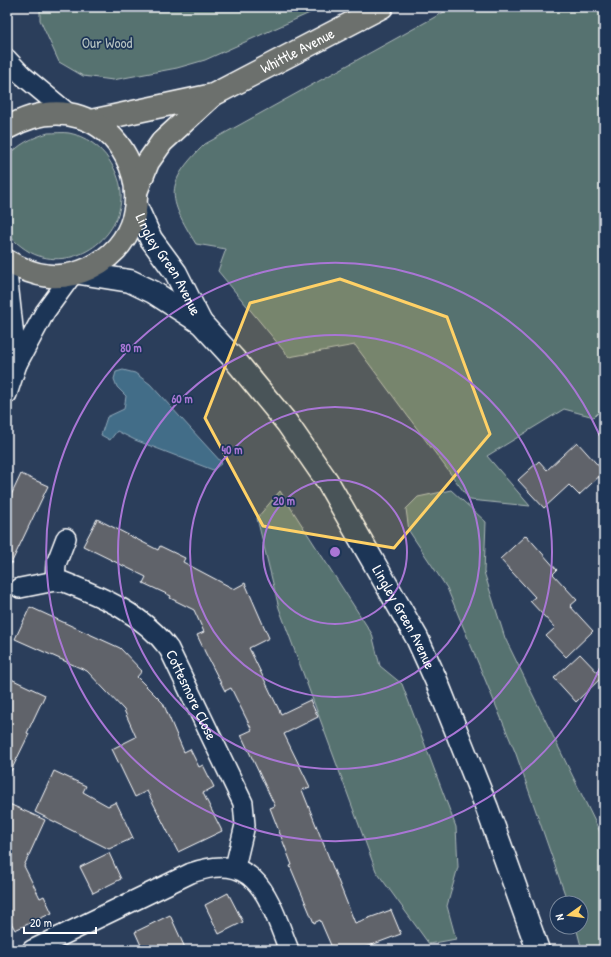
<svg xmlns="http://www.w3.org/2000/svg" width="611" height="957" viewBox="0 0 611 957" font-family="'Patrick Hand',sans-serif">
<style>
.green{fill:#577270;stroke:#abb8b8}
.water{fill:#426d88;stroke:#8ea7b8}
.building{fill:#61636b;stroke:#fff}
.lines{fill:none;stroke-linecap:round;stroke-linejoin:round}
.street-casing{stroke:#fff;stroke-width:22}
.secondary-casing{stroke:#fff;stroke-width:25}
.primary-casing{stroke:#fff;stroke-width:25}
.street{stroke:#1d3557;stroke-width:19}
.secondary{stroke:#1d3557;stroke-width:22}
.primary{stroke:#6c706d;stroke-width:22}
.marked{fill:#ffd166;fill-opacity:0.2;stroke:#ffd166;stroke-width:3;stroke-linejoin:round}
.ring{fill:none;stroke:#a976d5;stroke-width:2}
.labels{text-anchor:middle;stroke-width:3.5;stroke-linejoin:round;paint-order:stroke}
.park-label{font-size:15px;fill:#b3c0bf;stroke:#1d3557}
.street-label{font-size:15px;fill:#fff;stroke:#1d3557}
.centre{fill:#a976d5;stroke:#1d3557;stroke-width:2}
.ring-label{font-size:12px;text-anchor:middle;font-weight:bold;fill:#a976d5;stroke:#1d3557;stroke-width:3.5;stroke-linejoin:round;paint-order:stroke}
</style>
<rect width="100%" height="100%" fill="#2b3e5b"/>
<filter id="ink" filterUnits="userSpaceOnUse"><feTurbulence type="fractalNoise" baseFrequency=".025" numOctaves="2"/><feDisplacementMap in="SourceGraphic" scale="8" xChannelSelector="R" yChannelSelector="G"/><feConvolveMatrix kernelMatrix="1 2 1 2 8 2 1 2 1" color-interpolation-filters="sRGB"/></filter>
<g filter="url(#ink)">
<!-- green -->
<path class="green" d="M40,7H323L205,60L177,68L113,80L83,76L59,62L40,20Z
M453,7H604V407L594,417L564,409L487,456L530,506L470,500L355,345L289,357L218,271L226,249L196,244C167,197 164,184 205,144Z
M48,133C55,133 63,132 69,133C85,136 101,147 109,160C115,169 120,180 121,191C124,234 80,269 39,256C26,252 17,243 7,234V159C17,144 32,138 48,133Z
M451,490L486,522L484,572L505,638L604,840V950H582L576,927H581V903H568L516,754L447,588L409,531L406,509L418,497Z
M280,491L372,634L380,666L402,684L456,827L458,867L447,906L456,939L429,944L376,871L279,608L257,518Z"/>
<!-- water -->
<path class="water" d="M123,370L135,373L150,384L222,463L213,470L135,440L117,431L110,440L101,435L107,417L124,409L126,396L117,387L114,379L116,372Z"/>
<!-- building -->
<path class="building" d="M577,442L604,472L579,495L569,485L544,508L518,480L539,461L547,470Z
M21,474L48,486L7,572V504Z
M97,519L158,550L160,546L185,558L183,562L234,589L245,583L269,638L249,648L281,714L310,700L318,717L284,734L310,787L302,790L355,923L391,910L401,934L358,950H333L320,920L314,923L290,866L292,865L270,808L275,806L241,735L252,730L231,688L225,691L205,652L197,635L204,632L194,610L170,598L171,596L143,583L146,577L83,546Z
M526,535L557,570L553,574L577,600L570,606L593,631L566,657L546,636L555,628L530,601L535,597L500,559Z
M30,607L120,648L142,671L137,677L163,703L184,752L190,749L199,767L203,765L214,787L203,793L222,831L178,852L147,791L135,797L112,749L136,737L124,710L87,671L15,639Z
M580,654L602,677L576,702L554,678Z
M7,677L45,695L27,733L29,734L7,779Z
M54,771L86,786L83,792L108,806L116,802L133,838L109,849L35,812Z
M7,803L45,820L24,866L40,898L44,896L52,913L15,930L7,915Z
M109,853L121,879L93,893L80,867Z
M228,893L243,922L219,934L205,905Z
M170,915L186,950H143L135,932Z"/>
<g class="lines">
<!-- street casing -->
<g class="street-casing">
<g id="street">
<path d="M7,59L22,75L69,114"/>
<path d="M7,273L17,364"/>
<path d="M7,394L17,364L45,312L72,275"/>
<path d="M55,581L56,564L66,538"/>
<path id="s1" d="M20,588L55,581L64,582C103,597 144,615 169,649L243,803L245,825L235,867"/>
<path d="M32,950L191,873C258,849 269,900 289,950"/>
</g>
</g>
<!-- secondary casing -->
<g class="secondary-casing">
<g id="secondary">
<path id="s2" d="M136,206L151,239L176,273L201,323"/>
<path id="s3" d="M80,273L130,281L153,292L201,323L235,360L287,423L327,481L417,638L436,680L487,808L538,950"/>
</g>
</g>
<!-- primary casing -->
<g class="primary-casing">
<g id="primary">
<path id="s4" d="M91,121L213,95L382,7"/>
<path d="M7,128C117,66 187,220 90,268C60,282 35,277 7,261"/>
<path d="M136,192L148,162L162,142L212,96"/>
</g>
</g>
<!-- street -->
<use href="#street" class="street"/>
<!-- secondary -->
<use href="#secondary" class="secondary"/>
<!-- primary -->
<use href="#primary" class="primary"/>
</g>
</g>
<!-- marked area -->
<path class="marked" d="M340,279L447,317L490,434L394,548L263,526L205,418L250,303Z"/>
<!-- distance rings -->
<g class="ring">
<circle cx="335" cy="552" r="72"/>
<circle cx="335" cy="552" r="145"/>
<circle cx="335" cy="552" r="217"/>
<path d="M604 658A289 289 0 1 1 604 446"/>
</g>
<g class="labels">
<!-- park labels -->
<g class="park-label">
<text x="107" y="48">Our Wood</text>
</g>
<!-- street labels -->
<g class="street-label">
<text dy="5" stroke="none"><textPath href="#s4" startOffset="220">Whittle Avenue</textPath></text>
<text dy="5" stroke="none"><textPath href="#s2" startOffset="67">Lingley Green Avenue</textPath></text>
<text dy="5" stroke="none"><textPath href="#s3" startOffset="492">Lingley Green Avenue</textPath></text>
<text dy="5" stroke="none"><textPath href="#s1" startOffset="222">Cottesmore Close</textPath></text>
</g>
</g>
<circle cx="335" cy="552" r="6" class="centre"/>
<g class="ring-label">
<text x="131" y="352">80 m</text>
<text x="182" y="403">60 m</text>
<text x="232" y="454">40 m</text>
<text x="284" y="505">20 m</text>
</g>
<!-- margin -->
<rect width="611" height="957" fill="none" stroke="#1d3557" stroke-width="24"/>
<rect x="12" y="12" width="587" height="933" fill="none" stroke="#fff" stroke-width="1.5" filter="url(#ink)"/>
<!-- north arrow -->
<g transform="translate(569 915) rotate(256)"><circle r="19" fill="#1d3557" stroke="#77869a"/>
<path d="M0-3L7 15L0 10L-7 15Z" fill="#ffd166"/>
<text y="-6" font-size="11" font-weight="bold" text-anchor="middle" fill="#ffffff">N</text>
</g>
<!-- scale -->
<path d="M24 927v6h72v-6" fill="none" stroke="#ffffff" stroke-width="2"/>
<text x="30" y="927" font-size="12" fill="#ffffff" stroke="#1d3557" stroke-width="3" paint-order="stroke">20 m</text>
</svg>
